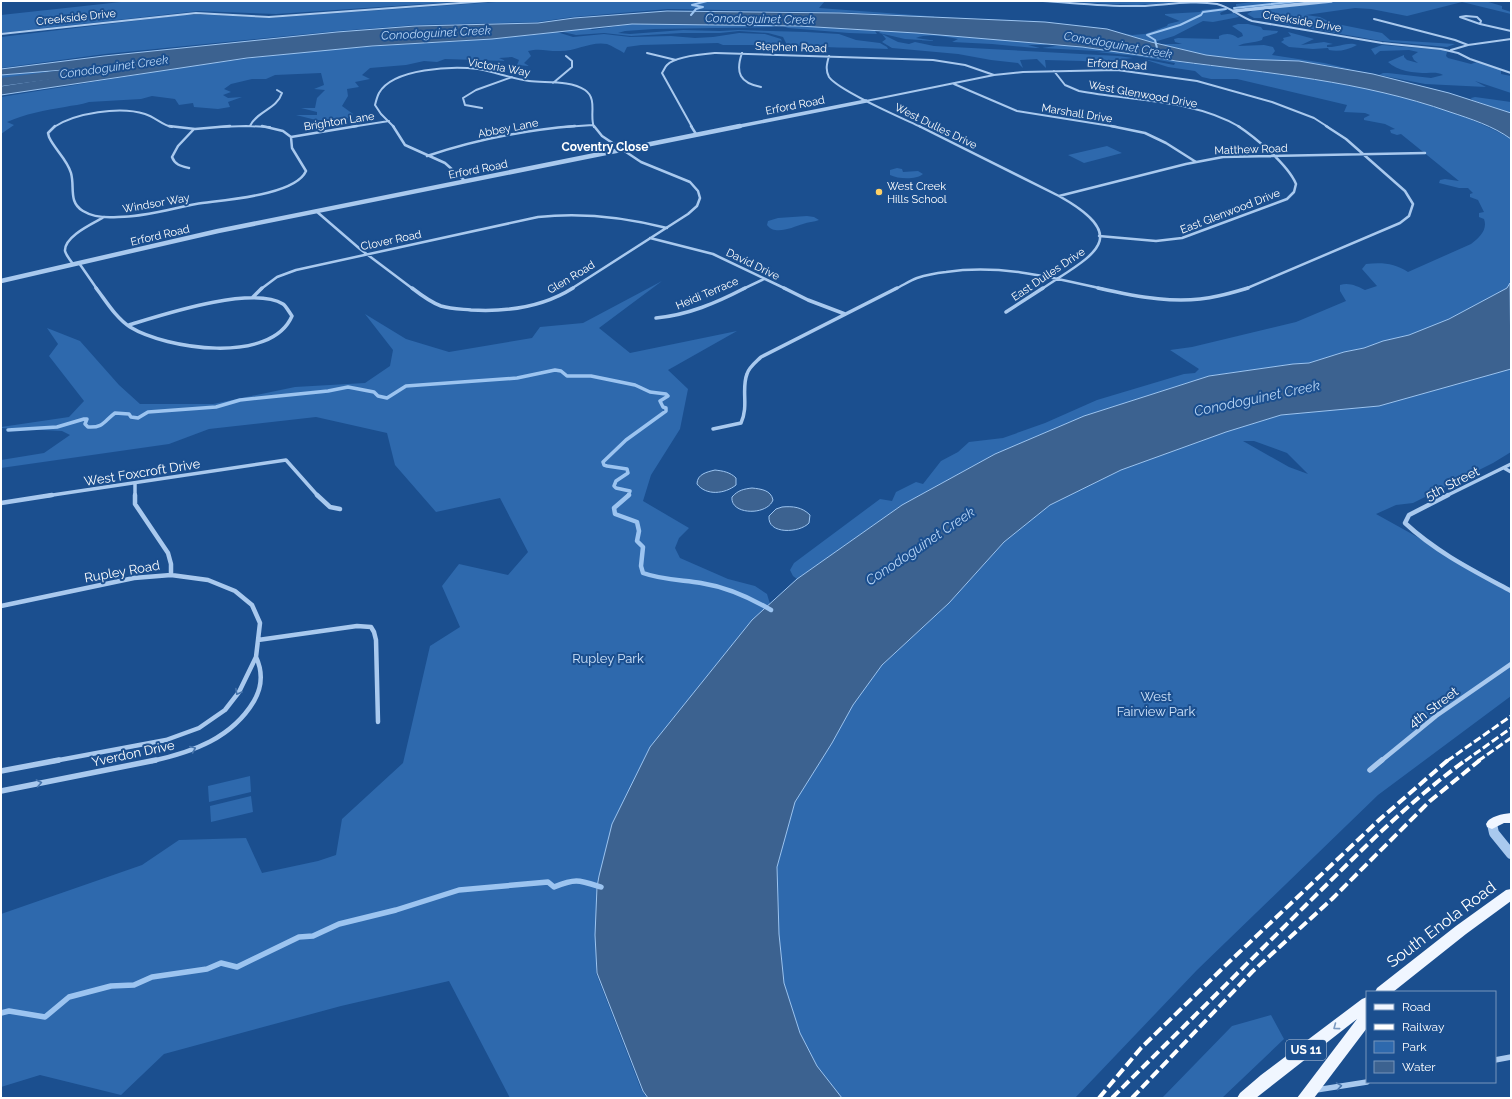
<svg xmlns="http://www.w3.org/2000/svg" width="1512" height="1099" viewBox="0 0 1512 1099" font-family="Raleway,sans-serif">
<style>
.green{fill:#2e69ad;fill-rule:evenodd}
.water{fill:#3c6290;stroke:#9cc4f0}
.lines{fill:none;stroke-linecap:round;stroke-linejoin:round}
.stream-far3{stroke:#9cc4f0;stroke-width:2}
.stream-far2{stroke:#9cc4f0;stroke-width:3.5}
.stream-far1{stroke:#9cc4f0;stroke-width:4.5}
.stream{stroke:#9cc4f0;stroke-width:5.5}
.river{fill:#3c6290;fill-rule:evenodd}
.minor-far4{stroke:#a9c9ee;stroke-width:2}
.minor-far3{stroke:#a9c9ee;stroke-width:2.5}
.minor-far2{stroke:#a9c9ee;stroke-width:3.5}
.minor-far1{stroke:#a9c9ee;stroke-width:4.5}
.minor{stroke:#a9c9ee;stroke-width:5.5}
.tertiary-far2{stroke:#a9c9ee;stroke-width:3.5}
.tertiary-far1{stroke:#a9c9ee;stroke-width:4.5}
.tertiary{stroke:#a9c9ee;stroke-width:10}
.primary{fill:#f0f6ff;fill-rule:evenodd}
.rail-far1{stroke:#fff;stroke-width:3;stroke-dasharray:8 3;stroke-linecap:butt}
.rail{stroke:#fff;stroke-width:4;stroke-dasharray:10 4;stroke-linecap:butt}
.oneway{stroke:#4674ac}
.oneway2{stroke:#7b9ac1}
.poi-dot{fill:#ffd166;stroke:#1b4f8f;stroke-width:1.5}
.labels{text-anchor:middle;stroke-width:4;stroke-linejoin:round;paint-order:stroke}
.far-street-label{font-size:11px;fill:#fff;stroke:#1b4f8f}
.far-poi-label{font-size:11px;fill:#fff;stroke:#1b4f8f;text-anchor:start}
.far-water-label{font-size:12px;font-style:italic;fill:#b5d3f5;stroke:#1b4f8f}
.far-neighbourhood-label{font-size:12px;font-weight:bold;fill:#fff;stroke:#1b4f8f}
.shield{fill:#1b4f8f;stroke:#bbcadd;stroke-width:1}
.shield-label{font-size:12px;font-weight:bold;fill:#fff}
.street-label{font-size:13px;fill:#fff;stroke:#1b4f8f}
.park-label{font-size:13px;fill:#cfe3fa;stroke:#1b4f8f}
.water-label{font-size:14px;font-style:italic;fill:#b5d3f5;stroke:#1b4f8f}
.near-street-label{font-size:16px;fill:#fff;stroke:#1b4f8f}
</style>
<rect width="100%" height="100%" fill="#1b4f8f"/>
<!-- green -->
<path class="green" d="M130,1H469L276,14L198,11L1,33V15Z
M510,1H825L819,8L941,17L837,12L668,9L573,17L537,22L416,25L338,31L105,54L1,68V37L183,15H212L269,18Z
M1051,1H1197L1137,5Z
M1261,1H1322L1304,4H1318L1339,1H1485L1502,6V9L1511,12V14L1462,2L1407,16L1371,9L1355,8L1306,15L1320,17L1332,23L1382,33L1390,40L1455,44L1447,47L1381,41L1312,29L1307,26L1288,24L1293,27L1266,18H1254L1247,14L1254,10L1240,8L1236,6V4Z
M1224,8L1228,9L1220,13L1221,15L1234,13L1239,17L1213,22L1203,21L1174,36L1154,42H1150L1122,33L1132,35L1145,34L1167,26L1168,24L1180,21L1165,15V14L1200,12L1202,10Z
M631,24L777,25L772,27L654,29L625,31L618,33L630,34L683,30L720,31L738,30L806,32L839,34L856,40L880,43L887,47L888,49C854,47 821,48 787,45L783,37L768,33L739,31L720,33H682L631,36L604,33L576,35L563,32L589,28L592,30Z
M1238,24H1248L1261,27L1263,30L1278,31L1277,33L1263,37L1262,40C1254,43 1245,42 1238,46L1264,45L1273,47L1275,51L1272,55L1324,63L1355,70L1299,61L1239,59L1206,55L1159,44H1182L1175,42L1174,39L1178,38L1219,39V36C1225,33 1232,33 1238,38L1243,36L1242,33L1232,26Z
M783,26H803L875,31L877,34L849,33L788,28Z
M881,31L956,35C969,39 983,37 996,37C1013,39 1031,40 1048,45H1028L1040,48H1035L992,44L952,42L958,39C945,37 929,33 916,38L937,41L905,39L879,33Z
M557,32L573,37L604,34L630,37L671,36L695,38L713,37L739,33L765,34L781,39L783,45H723L718,43L641,45L627,47L624,53C619,50 612,46 607,44C590,41 575,52 558,51C547,51 539,48 528,51L531,56L524,63L529,66L517,65L519,60L512,57L499,58L506,61L445,59L437,62L424,61L406,65L370,68L362,75L370,79L355,82L359,87L347,89L348,96L342,106L353,114L345,120H316L296,115H317V112L301,108H315L317,98L325,90L314,89L324,85L321,73L275,75L266,79H252L231,84L224,89L231,92L223,95L228,98L242,97L228,102L230,107L218,109L194,107L193,103L179,105L175,99L152,96L141,99L89,102C81,105 73,105 65,107C45,110 25,114 7,122L14,125L1,134V97C103,81 203,62 306,52C390,43 473,43 557,32Z
M1288,32L1314,39L1301,45L1324,42L1333,44L1327,45V47C1337,48 1349,41 1357,45C1348,50 1338,52 1329,50L1328,48L1313,49L1289,47L1281,42L1284,40L1283,38L1291,36Z
M882,34L898,42L909,44L915,42L934,46L1118,56L1133,58L1113,60L1111,63C1098,58 1095,62 1083,61C1070,61 1057,60 1045,60L1046,68L1037,59L1020,60L1023,68L1018,63L991,60L958,54L892,48L882,42L886,39Z
M1062,45C1094,48 1126,52 1158,57C1165,59 1172,61 1179,62C1290,76 1408,84 1508,137L1511,139V283L1507,288L1475,307L1435,325L1409,335L1383,341L1364,348L1344,352L1309,363L1293,364L1209,376L1084,416L995,454L902,505L797,579L793,576L790,570L794,563L880,499L892,501L896,492L916,482L923,484L941,461L958,452L969,442L1003,438L1045,423L1097,400L1184,374L1195,373L1199,369L1170,350L1192,347L1296,322L1346,301L1340,291V285C1349,282 1357,286 1365,290L1377,286L1362,269L1366,264C1381,262 1395,263 1408,272L1471,244C1479,238 1488,230 1484,219L1479,217V213L1484,212L1478,200L1470,197V194L1473,193L1468,188H1459L1439,183L1440,180L1445,179L1459,181L1401,134L1397,135L1391,133L1390,130L1395,129L1385,124L1364,120V118L1370,115L1365,113L1344,112L1347,105L1237,79H1211L1202,77L1195,71L1168,67L1143,59L1174,65L1175,63L1137,56L1097,52H1114L1042,48Z
M1382,45L1443,50L1447,52L1446,56L1448,58L1471,64L1477,62L1501,70V74L1511,76V93L1475,81L1486,87L1425,84L1379,75L1383,73H1388L1431,78L1443,75C1437,72 1433,73 1427,73C1414,73 1397,71 1388,62L1404,55V57L1407,60L1418,63L1414,60L1412,56L1418,52L1409,50L1380,51L1375,55L1371,49Z
M121,63L127,64L124,67L1,86V75L64,70L109,66Z
M1475,97L1511,102V113L1472,100L1471,98Z
M1107,146L1122,153L1084,163L1068,155Z
M897,168L902,169L903,172L918,171L923,174C916,180 898,179 890,175V170Z
M807,216L814,217L819,220C814,222 808,222 803,224C793,227 775,236 767,225L768,221L778,218Z
M662,281L599,328L630,353L737,331L668,370L688,389L680,429L651,475L643,501L689,528L679,538L675,548L680,558L728,579L755,586L767,594L770,604L752,620L650,747L597,887L596,973L641,1089L647,1098H510L449,981L341,1006L164,1054L121,1095L40,1075L1,1087V914L142,865L179,840L246,838L262,873L318,861L336,855L342,819L403,763L430,646L460,627L442,586L459,564L508,575L528,552L500,498L436,512L395,465L387,433L316,417L209,429L169,444L1,468V460L44,453L70,435L62,431L1,428V427L69,417L84,401L49,356L58,344L47,328L80,341L119,385L140,404H213L295,387L365,383L390,366L393,350L365,314L406,339L449,352L532,338L540,327L583,323Z
M1511,369V452L1493,463L1413,503L1396,505L1376,514L1511,589V696L1378,795L1197,970L1075,1098H842L817,1066L800,1033L784,983L779,934L777,867L795,802L832,743L853,705L882,665L949,603L1004,542L1050,505L1121,470L1226,432L1281,415L1379,406ZM1243,441H1254L1287,453L1308,474L1289,467Z
M250,776L251,792L209,802L208,786Z
M251,796L253,812L211,822L210,806Z
M1271,1015L1284,1039L1222,1098H1162L1232,1026Z"/>
<!-- water -->
<path class="water" d="M667,11L840,13L1045,22L1107,29L1151,42L1206,55L1239,59L1299,61L1373,74L1449,93L1511,113V139C1493,126 1471,119 1450,112C1362,81 1268,73 1176,61L1160,58L1082,47L916,33L799,26L632,24L492,39L372,46L247,58L1,95V86L124,67L127,65L120,63L109,66L64,70L1,75V69L104,56L337,32L415,26L538,23L574,18Z
M1510,283L1511,369L1379,406L1281,415L1226,432L1121,470L1050,505L1004,542L949,603L882,665L853,705L832,743L795,802L777,867L779,934L784,983L800,1033L817,1066L842,1098H648L643,1091L597,973L595,935L597,887L599,876L612,824L650,747L752,620L797,579L902,505L995,454L1084,416L1209,376L1293,364L1309,363L1344,352L1364,348L1383,341L1409,335L1449,319L1507,288Z
M715,470C723,471 730,472 736,478V485C725,494 706,496 697,484C697,474 707,472 715,470Z
M752,488C761,489 771,490 773,500C767,516 730,515 732,497C738,490 744,489 752,488Z
M782,507C793,506 802,507 810,515L809,523C800,533 767,535 769,516L776,509Z"/>
<g class="lines">
<!-- stream-far3 -->
<path class="stream-far3" d="M1234,8L1299,1
M691,15L696,9L703,7L692,5L707,1
M1157,48L1155,40L1147,35L1180,25L1201,15L1203,12L1226,9"/>
<!-- stream-far2 -->
<path class="stream-far2" d="M8,430L57,427L84,419H87L85,424L88,427C104,428 104,421 115,413L129,414L131,417L138,418L148,412L216,407L240,400L328,391L348,387L374,392L378,396L387,398L406,386L517,378L555,370L561,371L567,376H591L635,385L650,392L666,394L668,396L660,401L663,407L666,408V411L626,440L603,462L604,465L607,466L627,469L628,473L616,481L614,486L616,488L630,491L628,496"/>
<!-- stream-far1 -->
<path class="stream-far1" d="M629,495L614,508L615,514L637,522L639,531L637,541L643,547L641,566L643,573C662,580 682,580 701,583C726,587 749,597 771,610"/>
<!-- stream -->
<path class="stream" d="M1,1013L9,1011L45,1017L69,997L111,986L134,985L152,977L207,969L221,963L237,967L299,937L313,936L339,924L396,910L459,890L548,882L554,887C576,878 579,880 601,887"/>
<!-- river -->
<path class="river" d="M156,58L160,59L162,62L160,65L1,86V78Z"/>
<!-- minor-far4 -->
<path class="minor-far4" d="M1043,1C1075,3 1108,7 1141,6C1165,5 1193,0 1217,4C1230,7 1239,16 1252,21L1382,43L1441,49L1458,53L1470,59L1511,73
M1466,16L1477,17L1481,21L1480,24L1460,17Z
M1374,19L1455,40L1468,45
M1480,24L1511,31
M1,34L196,13L269,17L488,1
M1451,50L1468,45L1511,39
M647,53L676,60
M742,53C735,73 740,83 761,87
M829,56C827,63 825,70 829,77C839,91 902,118 921,127
M1054,71L1065,85L1079,91C1131,101 1193,99 1240,127
M553,83L572,67V61L566,56
M954,84L1017,111L1117,127
M866,101L994,75L1023,72L1117,70L1197,81L1272,102L1314,118L1328,127
M482,108L465,105L463,98L476,90L512,77
M250,126C257,111 277,109 282,93L277,90
M54,127C75,113 120,106 145,114C155,117 162,125 172,127
M217,127L246,126L270,127
M351,127L389,121
M394,127L381,114L375,105C376,101 377,97 379,93C393,68 453,66 478,69C495,72 512,79 529,81C546,83 570,80 585,90C598,99 589,116 594,127
M564,127L593,125
M692,127L662,73C664,70 665,67 667,65C676,56 704,54 716,53L933,60L965,65L994,75"/>
<!-- minor-far3 -->
<path class="minor-far3" d="M55,126L48,133L49,137C55,150 67,159 71,173C75,187 68,202 83,211C93,217 106,218 118,217C144,217 170,209 196,204C221,200 295,196 306,171L292,148L291,137L283,131L262,126
M169,126L195,129L230,126
M393,126L405,145L445,163L465,181
M691,126L696,134
M919,126L1059,196C1136,239 1090,256 1042,289
M1111,126L1145,133L1166,143L1196,162
M291,137L357,126
M427,156C475,140 525,130 575,126
M189,168C181,166 175,165 172,157L178,146L194,129
M1059,196L1186,164L1223,157L1425,153
M316,211L360,249L413,289
M1099,236L1156,241L1182,238L1287,199L1294,192L1296,184C1288,165 1255,137 1238,126
M650,238L713,254L786,289
M79,263L97,289
M73,264C70,260 66,255 65,251C64,236 94,223 104,217
M261,289L277,277L296,270L538,217C583,212 624,217 667,228
M571,289L688,214L697,206L700,198L698,191L690,182L641,162L602,136L594,126
M743,289L764,279
M895,289C902,286 909,281 917,278C926,275 937,273 946,272C1000,264 1051,277 1103,289
M1245,289L1400,223L1409,216L1413,204L1405,191L1346,139L1326,126"/>
<!-- minor-far2 -->
<path class="minor-far2" d="M96,288C106,301 116,318 130,327C166,349 271,365 292,316C289,312 286,306 283,304C252,285 162,315 129,325
M412,288C421,295 430,302 441,306C451,309 461,309 471,310C506,312 543,307 573,288
M784,288L808,300L845,314
M1098,288C1137,297 1179,305 1218,296C1228,294 1238,291 1248,288
M252,298L262,288
M1006,312L1043,288
M656,318C688,315 716,303 745,288
M713,429L741,423C749,406 741,389 747,374C749,367 756,362 761,357L897,288
M1504,468L1511,472
M135,484V496
M46,496L286,460L318,496
M1446,496L1511,464"/>
<!-- minor-far1 -->
<path class="minor-far1" d="M135,495V504L168,553L171,564V575
M317,495L330,507L340,509
M1448,495L1409,515L1405,523C1436,552 1474,571 1511,591
M1,503L52,495
M1,606L134,578L171,575L208,580L235,591L252,605L260,623L256,657L239,692L225,710L199,728L166,740L54,761
M258,640L357,626L371,627L374,632L376,640L378,722
M152,761C193,752 232,738 254,701C262,687 263,672 256,657
M1381,761L1436,716L1511,664"/>
<!-- minor -->
<path class="minor" d="M1370,770L1382,760
M1,771L59,760
M1,791L156,760
M1495,1060L1511,1057
M1316,1090L1367,1082"/>
<!-- tertiary-far2 -->
<path class="tertiary-far2" d="M1234,11L1331,1
M735,127L866,101"/>
<!-- tertiary-far1 -->
<path class="tertiary-far1" d="M1,281L218,231L740,126"/>
<!-- tertiary -->
<path class="tertiary" d="M1492,824L1494,833L1511,854"/>
<!-- primary -->
<path class="primary" d="M1511,813V823H1504L1492,829L1487,827L1486,824C1490,816 1502,814 1511,813Z
M1511,889V901L1466,934L1393,992H1375L1377,988L1456,926L1506,890Z
M1367,997V1028L1314,1098H1297L1357,1019L1256,1098H1237L1240,1093L1261,1075L1362,999Z"/>
<!-- rail-far1 -->
<path class="rail-far1" d="M1447,761L1511,716
M1465,761L1511,728
M1478,761L1511,738"/>
<!-- rail -->
<path class="rail" d="M1099,1098L1141,1048L1230,961L1379,820L1448,760
M1112,1098C1177,1033 1242,969 1307,904C1358,854 1408,802 1466,760
M1132,1098L1252,972L1332,899L1430,801L1480,760"/>
</g>
<!-- one-way arrows -->
<defs><path id="oneway-chevron" d="M-2-3.5L2.5 0L-2 3.5" fill="none" stroke-width="1.6" stroke-linecap="round" stroke-linejoin="round"/></defs>
<g class="oneway">
<use href="#oneway-chevron" transform="translate(238 692) rotate(119)"/>
<use href="#oneway-chevron" transform="translate(193 749) rotate(-23)"/>
<use href="#oneway-chevron" transform="translate(39 783) rotate(-11)"/>
<use href="#oneway-chevron" transform="translate(1339 1086) rotate(-9)"/>
</g>
<use class="oneway2" href="#oneway-chevron" transform="translate(1336 1027) rotate(143)"/>
<!-- markers -->
<circle class="poi-dot" cx="879" cy="192" r="4"/>
<g class="labels">
<!-- far-street labels -->
<g class="far-street-label">
<text transform="translate(76 17) rotate(-6)" y="4">Creekside Drive</text>
<text transform="translate(1302 21) rotate(10)" y="4">Creekside Drive</text>
<text transform="translate(791 47) rotate(2)" y="4">Stephen Road</text>
<text transform="translate(1117 64) rotate(3)" y="4">Erford Road</text>
<text transform="translate(499 67) rotate(10)" y="4">Victoria Way</text>
<text transform="translate(1143 94) rotate(10)" y="4">West Glenwood Drive</text>
<text transform="translate(795 105) rotate(-11)" y="4">Erford Road</text>
<text transform="translate(1077 113) rotate(9)" y="4">Marshall Drive</text>
<text transform="translate(339 121) rotate(-9)" y="4">Brighton Lane</text>
<text transform="translate(936 126) rotate(26)" y="4">West Dulles Drive</text>
<text transform="translate(508 128) rotate(-11)" y="4">Abbey Lane</text>
<text transform="translate(1251 149) rotate(-2)" y="4">Matthew Road</text>
<text transform="translate(478 169) rotate(-11)" y="4">Erford Road</text>
<text transform="translate(156 203) rotate(-10)" y="4">Windsor Way</text>
<text transform="translate(1230 211) rotate(-21)" y="4">East Glenwood Drive</text>
<text transform="translate(160 235) rotate(-13)" y="4">Erford Road</text>
<text transform="translate(391 240) rotate(-12)" y="4">Clover Road</text>
<text transform="translate(753 264) rotate(26)" y="4">David Drive</text>
<text transform="translate(1048 274) rotate(-34)" y="4">East Dulles Drive</text>
<text transform="translate(571 277) rotate(-31)" y="4">Glen Road</text>
<text transform="translate(707 293) rotate(-23)" y="4">Heidi Terrace</text>
</g>
<!-- far-poi labels -->
<g class="far-poi-label">
<text x="887" y="190">West Creek<tspan x="887" dy="13">Hills School</tspan></text>
</g>
<!-- far-water labels -->
<g class="far-water-label">
<text transform="translate(760 19) rotate(1)" y="4">Conodoguinet Creek</text>
<text transform="translate(436 33) rotate(-3)" y="4">Conodoguinet Creek</text>
<text transform="translate(1118 45) rotate(10)" y="4">Conodoguinet Creek</text>
<text transform="translate(114 67) rotate(-8)" y="4">Conodoguinet Creek</text>
</g>
<!-- far-neighbourhood labels -->
<g class="far-neighbourhood-label">
<text x="605" y="151">Coventry Close</text>
</g>
<!-- shield labels -->
<rect class="shield" x="1286" y="1040" width="40" height="20" rx="3"/>
<g class="shield-label">
<text x="1306" y="1054">US 11</text>
</g>
<!-- street labels -->
<g class="street-label">
<text transform="translate(142 472) rotate(-9)" y="5">West Foxcroft Drive</text>
<text transform="translate(1452 483) rotate(-27)" y="5">5th Street</text>
<text transform="translate(122 571) rotate(-10)" y="5">Rupley Road</text>
<text transform="translate(1433 707) rotate(-37)" y="5">4th Street</text>
<text transform="translate(133 753) rotate(-12)" y="5">Yverdon Drive</text>
</g>
<!-- park labels -->
<g class="park-label">
<text x="608" y="663">Rupley Park</text>
<text x="1156" y="701">West<tspan x="1156" dy="15">Fairview Park</tspan></text>
</g>
<!-- water labels -->
<g class="water-label">
<text transform="translate(1257 398) rotate(-12)" y="5">Conodoguinet Creek</text>
<text transform="translate(920 546) rotate(-34)" y="5">Conodoguinet Creek</text>
</g>
<!-- near-street labels -->
<g class="near-street-label">
<text transform="translate(1441 924) rotate(-37)" y="6">South Enola Road</text>
</g>
</g>
<!-- border -->
<rect width="1512" height="1099" fill="none" stroke="#ffffff" stroke-width="4"/>
<!-- legend -->
<rect x="1366" y="991" width="130" height="92" fill="#1b4f8f" stroke="#7695bc"/>
<rect x="1374" y="1004" width="20" height="6" fill="#f0f6ff" stroke="#7695bc"/>
<text x="1402" y="1011" font-size="12" fill="#ffffff">Road</text>
<rect x="1374" y="1024" width="20" height="6" fill="#ffffff" stroke="#7695bc"/>
<text x="1402" y="1031" font-size="12" fill="#ffffff">Railway</text>
<rect x="1374" y="1041" width="20" height="12" fill="#2e69ad" stroke="#7695bc"/>
<text x="1402" y="1051" font-size="12" fill="#ffffff">Park</text>
<rect x="1374" y="1061" width="20" height="12" fill="#3c6290" stroke="#7695bc"/>
<text x="1402" y="1071" font-size="12" fill="#ffffff">Water</text>
</svg>
